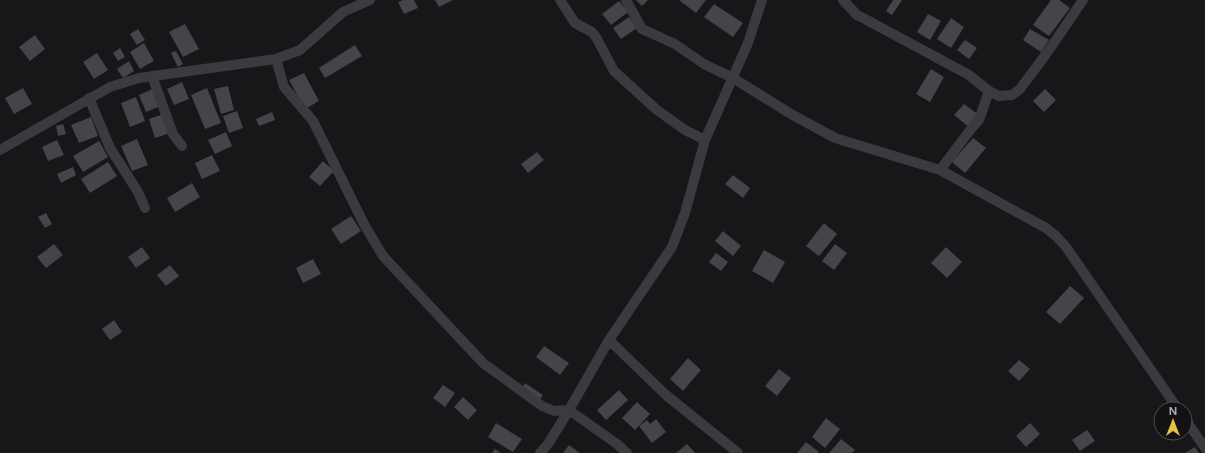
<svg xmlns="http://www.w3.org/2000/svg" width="1205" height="453" viewBox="0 0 1205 453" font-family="Figtree,sans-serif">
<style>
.building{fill:#444449}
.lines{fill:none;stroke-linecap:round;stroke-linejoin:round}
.minor{stroke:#3a3a3f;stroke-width:10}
</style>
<rect width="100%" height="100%" fill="#171719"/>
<!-- building -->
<path class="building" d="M403,0H414L418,8L404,14L398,2Z
M435,0H453L439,7Z
M636,0H648L642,6Z
M679,0H706L696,13Z
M893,0H902L892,15L886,11Z
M1051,0H1059L1070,8L1049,36L1033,25Z
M619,1L628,12L611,25L602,14Z
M714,4L743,23L733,37L704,17Z
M928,14L941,21L930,40L917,32Z
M629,17L637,28L621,39L613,28Z
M951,18L964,27L951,48L937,39Z
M185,24L199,49L183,57L169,32Z
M138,29L145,40L137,45L130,34Z
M1030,29L1049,40L1041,52L1023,40Z
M35,35L45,49L30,61L19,47Z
M965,40L977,48L969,59L957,50Z
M144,43L154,61L140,69L130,52Z
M355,45L362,56L325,78L319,68Z
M120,48L125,57L118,61L113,53Z
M176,51L183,64L178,67L171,53Z
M97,53L108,70L94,79L83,62Z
M129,61L134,71L123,78L117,69Z
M931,69L944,77L930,102L916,94Z
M304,73L319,101L305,109L289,80Z
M182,82L189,99L174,105L167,89Z
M228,86L234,110L221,114L214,89Z
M23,88L32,104L14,114L5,98Z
M155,88L163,105L146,112L139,95Z
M207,88L221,123L205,129L191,95Z
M1045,89L1056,100L1044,112L1033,101Z
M136,97L145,121L130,127L121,103Z
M964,104L979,115L969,127L954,115Z
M237,111L243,128L229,133L223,116Z
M272,112L275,120L259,126L256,119Z
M164,114L170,133L155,138L149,119Z
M91,117L98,136L79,143L71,125Z
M63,124L66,134L58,136L56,126Z
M226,132L232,146L215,154L208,140Z
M973,138L986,148L965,173L952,162Z
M137,139L148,165L132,171L121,146Z
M57,140L64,155L48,161L42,147Z
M99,141L108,157L83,172L73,156Z
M537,152L544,160L528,173L521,164Z
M212,155L220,171L202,179L195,163Z
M323,161L334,171L320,186L309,177Z
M108,162L117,176L90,193L81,179Z
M73,167L76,175L61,183L57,174Z
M733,175L750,188L743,198L725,184Z
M192,183L200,197L175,212L167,198Z
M46,213L52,224L45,228L38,217Z
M351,216L361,231L341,244L331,229Z
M824,223L837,234L819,256L806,246Z
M723,231L741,246L733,256L715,241Z
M54,244L63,255L46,268L37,257Z
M835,244L847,253L834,270L822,261Z
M142,247L150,258L136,268L128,257Z
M946,247L962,262L947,278L931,263Z
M764,250L785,262L773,283L752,271Z
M716,253L728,262L721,271L709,262Z
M313,259L321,274L303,283L296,268Z
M170,265L179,276L166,286L157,275Z
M1070,286L1084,298L1060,324L1046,312Z
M114,320L122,332L110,340L102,329Z
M544,346L569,363L560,375L536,357Z
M688,358L701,370L683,391L670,379Z
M1019,360L1030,369L1019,381L1008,371Z
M779,369L791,378L777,396L765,386Z
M525,383L543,395L539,401L521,389Z
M443,385L455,393L445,407L433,398Z
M619,390L628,400L606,420L597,410Z
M463,397L477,410L468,420L454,407Z
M637,402L650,414L635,430L622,418Z
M826,418L840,429L825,448L812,437Z
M656,419L666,432L652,443L639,426L647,420L650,424Z
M496,423L522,439L513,452L488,437Z
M1030,423L1040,434L1026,447L1016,436Z
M1087,430L1095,441L1080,451L1072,440Z
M841,439L855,450L852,453H829Z
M806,442L819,452L818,453H797Z
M687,444L695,453H676Z
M569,445L580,453H563Z
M1195,447L1199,453H1185Z
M495,449L501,453H492Z"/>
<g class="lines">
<!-- minor -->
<path class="minor" d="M560,0L575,23L592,32L596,37L614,71L657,110L685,130L705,140
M626,0L642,29L675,44L704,64L733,78L791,114L835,138L940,170L1046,228L1056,236L1066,247L1178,409
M843,0L857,15L865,19L969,75L989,91L999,96L1012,95L1020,89L1049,50L1083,0
M276,59L284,87L313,121L364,224L383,256L483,363L542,406L554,411L569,410L617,444L627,453
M152,76L173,134L182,146
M89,98L110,148L138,192L145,208
M0,150L110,87L139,78L276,59L300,50L343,12L370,0
M940,170L971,129L979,120L989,91
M609,340L666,395L738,453
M1185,419L1205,448
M540,453L548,444L569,410L609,340L672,247L685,213L705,140L748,43L762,0"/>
</g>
<!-- north arrow -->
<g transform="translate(1173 421)"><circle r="19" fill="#121214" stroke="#4f5055"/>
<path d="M0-3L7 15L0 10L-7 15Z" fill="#e3c245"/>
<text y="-6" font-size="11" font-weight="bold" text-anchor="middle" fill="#aaacb7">N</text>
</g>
</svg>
